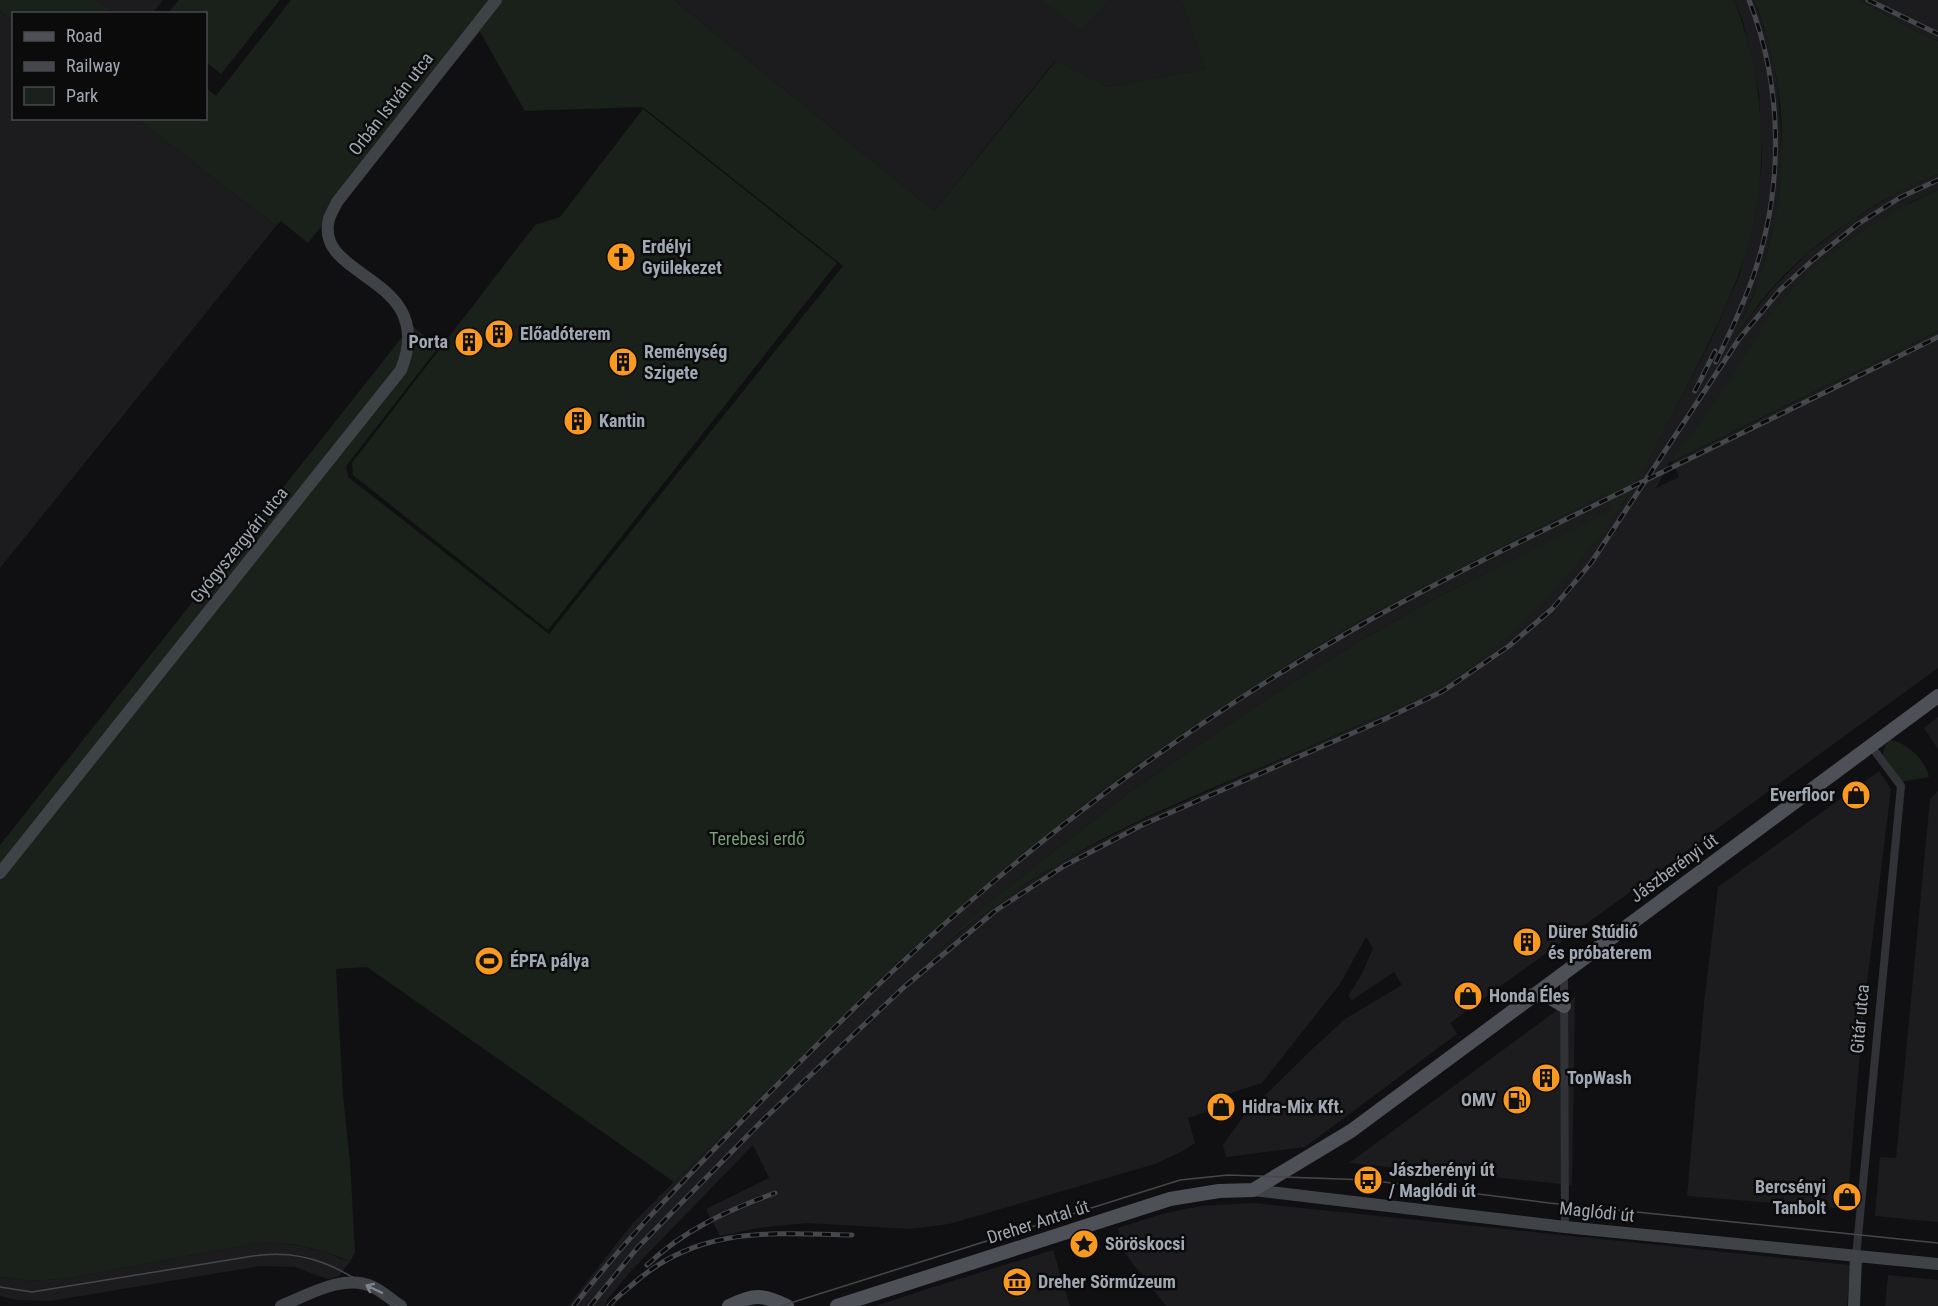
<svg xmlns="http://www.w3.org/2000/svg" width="1938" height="1306" viewBox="0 0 1938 1306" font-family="'Roboto Condensed',sans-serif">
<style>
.built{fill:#1c1c1f}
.green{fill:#1a211a}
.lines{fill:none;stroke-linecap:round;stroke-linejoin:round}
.street{stroke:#313237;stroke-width:8}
.secondary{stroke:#3f4247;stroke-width:12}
.primary{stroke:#4d5056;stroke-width:14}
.tram{stroke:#44474c;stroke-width:1.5}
.rail-casing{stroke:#44474c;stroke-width:5}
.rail{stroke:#0b0b0c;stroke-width:3;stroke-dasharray:9;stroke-linecap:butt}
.oneway{stroke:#7e848d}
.labels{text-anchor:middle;stroke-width:5;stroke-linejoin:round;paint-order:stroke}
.street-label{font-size:18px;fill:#a0a8b3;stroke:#0b0b0c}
.poi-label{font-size:18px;font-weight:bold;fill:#a0a8b3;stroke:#0b0b0c;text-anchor:start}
.park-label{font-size:18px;fill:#789f76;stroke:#0b0b0c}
</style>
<rect width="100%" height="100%" fill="#101012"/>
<!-- built -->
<path class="built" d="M97,0H163L152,14L114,13Z
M674,0H1181L1207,69L1108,87L1055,61L934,211Z
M1734,0H1754L1772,51L1778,89L1783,162L1775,221L1760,279L1737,333L1772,289L1808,253L1851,220L1904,189L1938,174V190L1911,202L1727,385L1695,433L1669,463L1656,488L1679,477L1672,462L1938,331V668L1450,1023L1457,1034L1305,1147L1226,1157L1223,1145L1243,1117L1309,1052L1345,1019L1402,985L1394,972L1352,1000L1348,996L1362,974L1373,948L1366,937L1340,984L1262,1083L1227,1094L1229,1104L1188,1118L1195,1143L1183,1151L1155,1164L949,1224L910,1229L806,1223L758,1228L720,1236L706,1209L769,1178L753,1145L632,1270L607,1300L605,1306H568L632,1224L818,1038L888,971L978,891L1103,789L1164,746L1230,702L1294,660L1369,615L1606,494L1613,510L1432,600L1353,645L1262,702L1127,794L988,903L914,971L991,907L1062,861L1140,821L1383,715L1441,686L1493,649L1533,612L1621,506L1651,455L1711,340L1739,276L1755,218L1762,161L1759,94L1743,21Z
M1859,0H1938V41L1923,35Z
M0,11L13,22L14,118L137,119L276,226L0,568Z
M1938,717V749L1924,728Z
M1879,771L1891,789L1863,1016L1847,1209L1687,1196L1704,1003L1718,887Z
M1938,791V1222L1875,1216L1880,1157L1896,1158L1930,799Z
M1575,997L1572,1185L1349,1163Z
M1254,1203L1850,1265L1847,1306H1166L1123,1251L1118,1228L1162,1214L1200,1206Z
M273,1242L301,1246L328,1253L341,1259L351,1260L339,1276L328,1279L294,1267L260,1266L51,1301L17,1300L0,1296V1277L31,1281L69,1278L257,1243Z
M1053,1250L1070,1306H875L930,1288Z
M1888,1275L1938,1280V1306H1885Z"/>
<!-- green -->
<path class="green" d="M0,0H97L114,13L14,14L13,22L0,11Z
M179,0H280L221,74L206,62V14L168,13Z
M291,0H674L934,211L1056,61L1108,87L1206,69L1181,0H1734C1761,68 1768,145 1755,217C1743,276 1716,329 1689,382C1667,424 1647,467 1620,507C1576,572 1508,647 1440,687C1407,706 1371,720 1336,735C1271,764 1205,790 1140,820C1089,845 1039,873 993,907C960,930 930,958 899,984L988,903L1127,794L1262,702L1353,645L1432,600L1612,510L1606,494L1369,615L1294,660L1230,702L1164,746L1103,789L978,891L888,971L674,1182L367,967L336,969L343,1095L350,1162L355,1252L351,1260C340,1259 334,1254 324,1252C302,1245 280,1241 257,1243L69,1278L31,1281L0,1277V845L403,336L396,311L438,348L346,466L348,477L549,634L843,266L643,107L525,111L480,32L308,243L281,221L276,226L137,119L206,118V88L216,96Z
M1042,0H1108L1081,30Z
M1754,0H1859L1923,35L1938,41V174C1876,200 1817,238 1772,288C1759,303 1747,320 1735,336C1744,316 1754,297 1760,277C1790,183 1791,92 1754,0Z
M643,109L837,263L548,630L353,475L352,463L535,225L560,217Z
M1938,190V331L1669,463C1697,430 1720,395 1744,358C1754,342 1763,323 1776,308C1818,258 1878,216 1938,190Z
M1889,740C1906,741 1926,761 1929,777L1900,782C1889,767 1875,758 1889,740Z"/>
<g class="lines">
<!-- street -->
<path class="street" d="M1564,972L1565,1227
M1856,1257L1901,786L1871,746"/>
<!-- secondary -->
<path class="secondary" d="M0,873L401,370C439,275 313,280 329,219C331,213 335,207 337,202L496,0
M1253,1190L1565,1227L1938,1264
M281,1306C308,1295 344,1273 373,1287C383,1292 392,1300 401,1306
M1854,1306L1856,1257"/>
<!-- primary -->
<path class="primary" d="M1533,995L1549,997L1564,1006
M729,1306C754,1294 762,1294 787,1306
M837,1306L1170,1199L1219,1191L1253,1190L1351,1131L1938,696"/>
<!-- tram -->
<path class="tram" d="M0,1287L32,1292L253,1256C314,1247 349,1274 397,1306
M781,1306L1180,1180L1228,1175L1368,1180L1549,1203L1938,1243"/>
<!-- rail casing -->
<g class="rail-casing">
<path id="rail" d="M1868,0L1938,34
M1716,362C1730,333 1744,304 1754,274C1784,185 1783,87 1749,0
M1695,391L1715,351
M647,1265C684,1230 728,1210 775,1193
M574,1306C633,1229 702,1162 769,1093C815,1047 861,1000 909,956C1048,828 1203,714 1368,621C1439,581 1513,545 1587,509C1704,451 1821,394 1938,337
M590,1306L638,1247L763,1120L903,988L995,911L1064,866L1142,825L1385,719L1443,691L1509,646L1552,609L1591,563L1739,339L1780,290L1814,259L1858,224L1901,197L1938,180
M609,1306C615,1298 625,1291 633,1284C698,1226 771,1233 852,1235"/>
</g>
<!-- rail -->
<use href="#rail" class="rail"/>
</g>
<!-- one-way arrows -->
<defs><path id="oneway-shaft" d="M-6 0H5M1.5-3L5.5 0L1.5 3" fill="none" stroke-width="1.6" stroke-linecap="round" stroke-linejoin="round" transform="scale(1.5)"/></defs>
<use class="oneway" href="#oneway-shaft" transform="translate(374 1289) rotate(-154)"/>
<!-- icons -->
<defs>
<g id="church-disc" transform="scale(1.5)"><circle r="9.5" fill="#fa991f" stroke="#0b0b0c"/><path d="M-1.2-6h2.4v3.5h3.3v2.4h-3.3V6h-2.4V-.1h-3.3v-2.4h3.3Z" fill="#111"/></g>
<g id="building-disc" transform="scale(1.5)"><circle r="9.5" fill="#fa991f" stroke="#0b0b0c"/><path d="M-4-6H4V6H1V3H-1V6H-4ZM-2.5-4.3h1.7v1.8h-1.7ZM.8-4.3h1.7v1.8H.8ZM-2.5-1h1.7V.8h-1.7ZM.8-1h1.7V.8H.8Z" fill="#111"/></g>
<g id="shop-disc" transform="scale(1.5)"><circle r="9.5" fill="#fa991f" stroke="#0b0b0c"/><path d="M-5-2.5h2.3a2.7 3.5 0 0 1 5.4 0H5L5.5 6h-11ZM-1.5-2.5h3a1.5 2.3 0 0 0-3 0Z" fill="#111"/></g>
<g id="stadium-disc" transform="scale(1.5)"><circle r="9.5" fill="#fa991f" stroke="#0b0b0c"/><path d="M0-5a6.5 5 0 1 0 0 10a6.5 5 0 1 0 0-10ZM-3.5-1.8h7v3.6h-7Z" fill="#111"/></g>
<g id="fuel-disc" transform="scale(1.5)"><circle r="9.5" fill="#fa991f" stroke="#0b0b0c"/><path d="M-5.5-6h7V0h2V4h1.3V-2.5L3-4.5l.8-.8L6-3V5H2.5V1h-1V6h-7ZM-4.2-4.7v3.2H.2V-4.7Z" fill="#111"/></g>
<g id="bus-disc" transform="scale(1.5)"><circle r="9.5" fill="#fa991f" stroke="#0b0b0c"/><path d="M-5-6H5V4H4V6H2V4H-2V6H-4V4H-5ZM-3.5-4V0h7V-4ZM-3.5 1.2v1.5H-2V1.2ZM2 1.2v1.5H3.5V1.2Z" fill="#111"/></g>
<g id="sight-disc" transform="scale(1.5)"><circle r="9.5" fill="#fa991f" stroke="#0b0b0c"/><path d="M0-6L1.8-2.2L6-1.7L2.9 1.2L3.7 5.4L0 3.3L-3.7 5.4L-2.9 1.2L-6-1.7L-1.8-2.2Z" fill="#111"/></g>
<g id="museum-disc" transform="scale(1.5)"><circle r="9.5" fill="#fa991f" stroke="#0b0b0c"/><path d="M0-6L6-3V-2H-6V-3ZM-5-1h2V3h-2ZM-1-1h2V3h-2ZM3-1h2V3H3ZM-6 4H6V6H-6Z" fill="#111"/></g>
</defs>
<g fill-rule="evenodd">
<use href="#church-disc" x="621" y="257"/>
<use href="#building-disc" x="499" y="334"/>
<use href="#building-disc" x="469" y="342"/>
<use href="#building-disc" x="623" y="362"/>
<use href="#building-disc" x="578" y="421"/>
<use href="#shop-disc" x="1856" y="795"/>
<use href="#building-disc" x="1527" y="942"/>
<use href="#stadium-disc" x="489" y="961"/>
<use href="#shop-disc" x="1468" y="996"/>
<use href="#building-disc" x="1546" y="1078"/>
<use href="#fuel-disc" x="1517" y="1100"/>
<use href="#shop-disc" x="1221" y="1107"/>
<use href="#bus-disc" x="1368" y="1180"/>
<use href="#shop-disc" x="1847" y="1197"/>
<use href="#sight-disc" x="1084" y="1244"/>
<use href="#museum-disc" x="1017" y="1282"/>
</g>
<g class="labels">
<!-- street labels -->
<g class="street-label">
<text transform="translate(391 104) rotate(-52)" y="6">Orbán István utca</text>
<text transform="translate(239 545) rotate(-51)" y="6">Gyógyszergyári utca</text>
<text transform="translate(1674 868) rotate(-36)" y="6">Jászberényi út</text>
<text transform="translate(1860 1019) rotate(-85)" y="6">Gitár utca</text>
<text transform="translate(1597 1212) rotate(6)" y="6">Maglódi út</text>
<text transform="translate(1038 1222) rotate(-18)" y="6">Dreher Antal út</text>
</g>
<!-- poi labels -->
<g class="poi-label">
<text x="642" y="253">Erdélyi<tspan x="642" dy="21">Gyülekezet</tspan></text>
<text x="520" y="340">Előadóterem</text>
<text x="448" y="348" text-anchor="end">Porta</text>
<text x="644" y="358">Reménység<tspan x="644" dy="21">Szigete</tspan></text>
<text x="599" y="427">Kantin</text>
<text x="1835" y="801" text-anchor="end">Everfloor</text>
<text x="1548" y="938">Dürer Stúdió<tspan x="1548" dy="21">és próbaterem</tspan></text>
<text x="510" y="967">ÉPFA pálya</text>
<text x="1489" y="1002">Honda Éles</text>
<text x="1567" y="1084">TopWash</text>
<text x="1496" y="1106" text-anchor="end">OMV</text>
<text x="1242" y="1113">Hidra-Mix Kft.</text>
<text x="1389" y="1176">Jászberényi út<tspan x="1389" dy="21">/ Maglódi út</tspan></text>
<text x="1826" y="1193" text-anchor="end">Bercsényi<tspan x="1826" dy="21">Tanbolt</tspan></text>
<text x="1105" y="1250">Söröskocsi</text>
<text x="1038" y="1288">Dreher Sörmúzeum</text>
</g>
<!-- park labels -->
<g class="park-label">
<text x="757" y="845">Terebesi erdő</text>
</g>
</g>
<!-- legend -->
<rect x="12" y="12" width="195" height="108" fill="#0b0b0c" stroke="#474a4f" stroke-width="1.5"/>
<rect x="24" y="32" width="30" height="9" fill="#4d5056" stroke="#474a4f" stroke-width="1.5"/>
<text x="66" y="42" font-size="18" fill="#a0a8b3">Road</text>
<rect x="24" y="62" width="30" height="9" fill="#44474c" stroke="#474a4f" stroke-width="1.5"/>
<text x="66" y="72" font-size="18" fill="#a0a8b3">Railway</text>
<rect x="24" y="87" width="30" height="18" fill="#1a211a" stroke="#474a4f" stroke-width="1.5"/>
<text x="66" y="102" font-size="18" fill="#a0a8b3">Park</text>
</svg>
